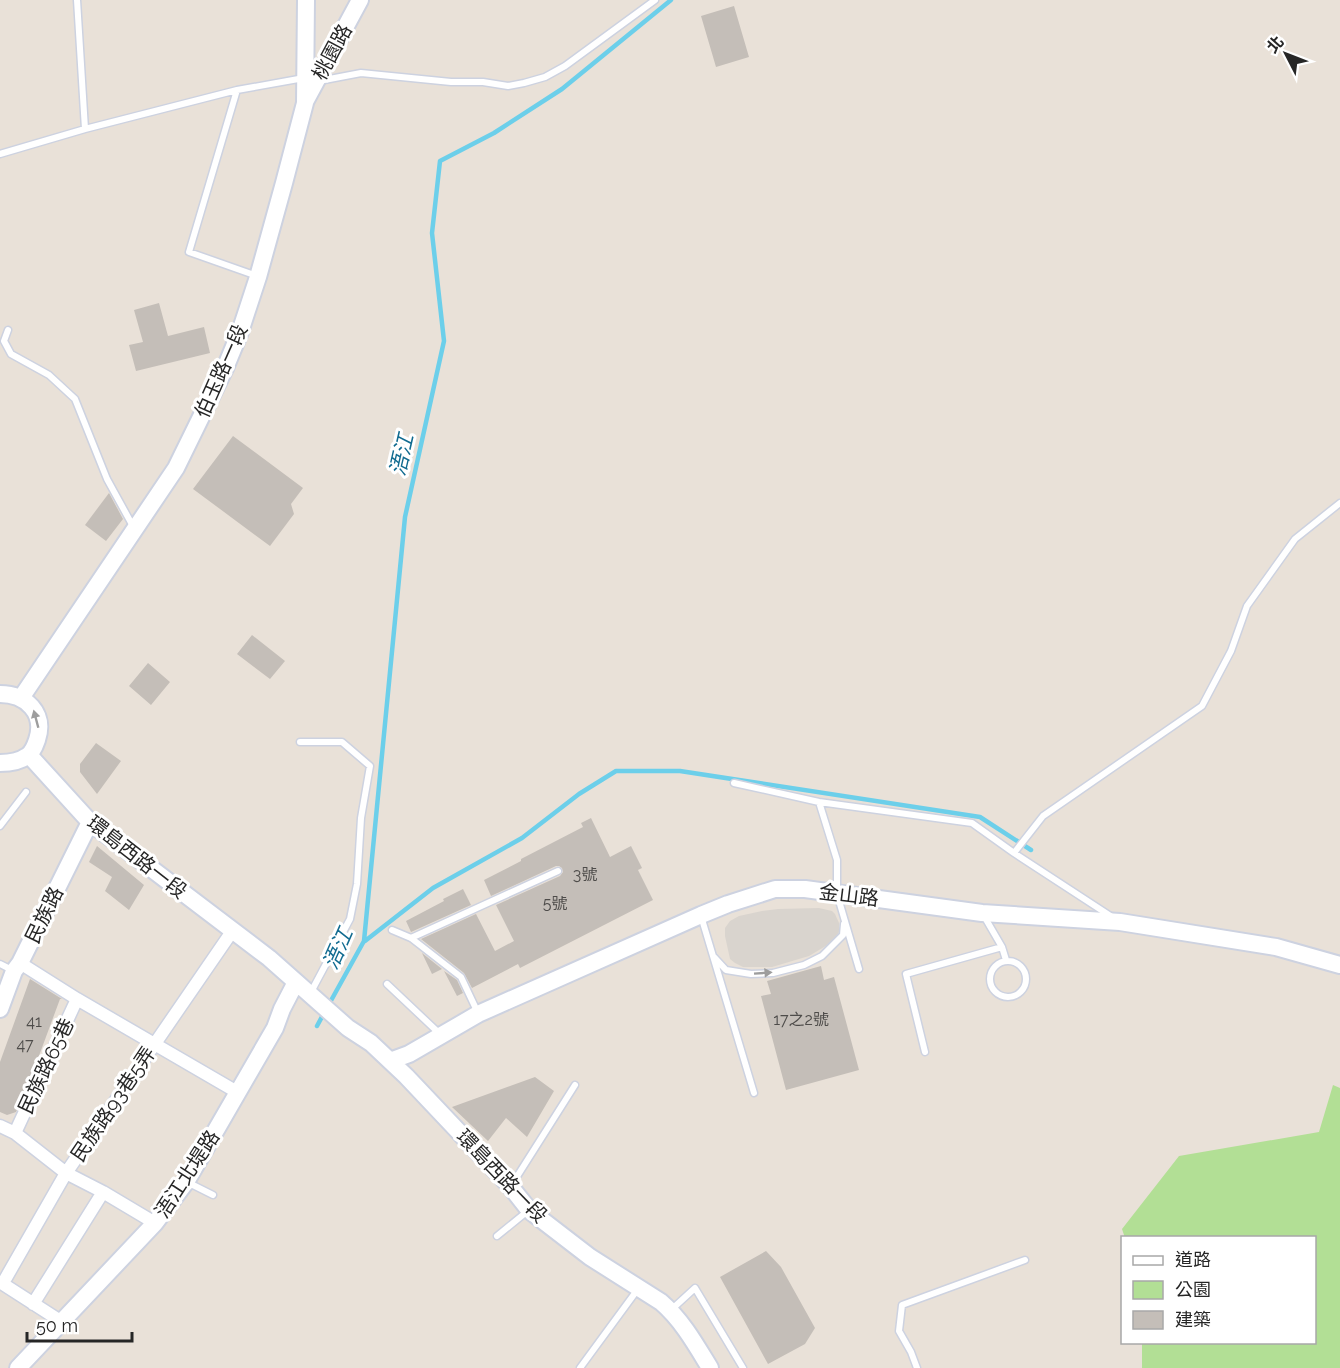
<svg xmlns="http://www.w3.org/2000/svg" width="1340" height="1368" viewBox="0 0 1340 1368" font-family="Raleway,'Noto Sans TC',sans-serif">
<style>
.green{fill:#b2df95}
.plaza{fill:#d9d4ce}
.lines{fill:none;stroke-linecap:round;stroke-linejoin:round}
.stream{stroke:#6ccfea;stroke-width:4.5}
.building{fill:#c4beb8}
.lane-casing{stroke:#cdd2e0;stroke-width:9}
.street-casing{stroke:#cdd2e0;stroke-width:15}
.secondary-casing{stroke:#cdd2e0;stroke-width:20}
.lane{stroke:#fff;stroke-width:6}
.street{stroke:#fff;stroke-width:12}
.secondary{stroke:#fff;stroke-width:16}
.oneway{fill:#9d9d9d}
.labels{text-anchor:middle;stroke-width:6;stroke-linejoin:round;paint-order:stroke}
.number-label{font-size:16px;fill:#4e4c4a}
.street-label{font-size:20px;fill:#262626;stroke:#fff}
.water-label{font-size:21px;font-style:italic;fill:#116b90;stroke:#fff}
</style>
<rect width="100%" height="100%" fill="#e9e1d8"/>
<!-- green -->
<path class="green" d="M1333,1085L1340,1088V1368H1142V1343L1314,1342V1238H1125L1122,1229L1179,1156L1319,1132Z"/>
<!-- plaza -->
<path class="plaza" d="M819,908L832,911L835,914L839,923V932L834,941L809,956L772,967H743L735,963L730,959L725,936V928L730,921L739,916L762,911L778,909Z"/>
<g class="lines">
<!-- stream -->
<path class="stream" d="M365,941L433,888L522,838L579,794L616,771H680L980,817L1031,850
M328,1006L364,941L405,517L444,341L432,233L440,161L494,133L562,89L671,0
M317,1026L324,1013"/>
</g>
<!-- building -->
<path class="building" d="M734,6L749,57L716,67L701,16Z
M159,303L168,336L204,327L210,353L136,371L129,345L143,342L134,310Z
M233,436L303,488L291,504L294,514L270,546L193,489Z
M109,493L123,519L106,541L85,525Z
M252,635L285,661L270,679L237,654Z
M148,663L170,682L151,705L129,686Z
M96,743L121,761L97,794L80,772V764Z
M591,818L610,857L631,846L642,868L638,870L653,900L520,968L518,964L472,988L464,973L421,939L476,914L495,951L514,941L496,905L560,876L563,872L562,868L559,866H556L491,896L484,880L521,861V859L583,827L581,823Z
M97,846L144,885L129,910L105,891L112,877L89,862Z
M463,889L471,905L411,932L406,921L444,901L443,899Z
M422,953L442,969L432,974Z
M821,966L824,980L834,977L859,1070L786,1090L761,996L771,994L767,981Z
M444,971L457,980L463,993L457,996Z
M30,979L62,999H60L33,1072L16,1112L7,1115L0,1112V1062Z
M535,1077L554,1091L527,1137L506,1118L488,1141L452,1107Z
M766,1251L781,1267L815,1328L805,1344L768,1364L720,1277Z"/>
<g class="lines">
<!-- lane casing -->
<g class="lane-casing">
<path id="lane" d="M77,0L85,129
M319,81L361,73L451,82H483L508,86L524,83L545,77L565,66L655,0
M237,90L189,252L257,276
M0,154L85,129L237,90L304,78
M8,330L4,341L11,354L49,375L75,399L107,479L134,528
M300,742H342L370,766L361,818L357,884L350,919L311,992
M734,783L819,802L972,823L1014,853L1112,917
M819,802L837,860V894L859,969
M0,826L26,792
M1014,853L1043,816L1202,706L1231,651L1247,606L1295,539L1340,503
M701,916L754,1093
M984,916L1002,947L1006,960
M392,930L411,938L461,977L478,1013
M411,938L558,871
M714,957L726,970L751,974L773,973L804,965L822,956L843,935L844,924
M990 979a18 18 0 1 1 36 0a18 18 0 1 1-36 0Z
M0,964L14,971
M387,984L440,1034
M925,1052L906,974L1002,947
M187,1182L213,1195
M511,1186L575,1085
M497,1236L529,1210
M671,1310L695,1288L743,1368
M580,1368L638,1289
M917,1368L911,1352L899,1331L902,1305L1025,1260"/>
</g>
<!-- street casing -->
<g class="street-casing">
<path id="street" d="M20,963L77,999L237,1092
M0,1126L15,1133L66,1173L103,1192L155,1223
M15,1133L77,999
M0,1282L62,1322
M3,1283L66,1173L233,930
M33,1304L103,1192"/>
</g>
<!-- secondary casing -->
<g class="secondary-casing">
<path id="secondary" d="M306,100L360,0
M0,694C26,694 46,713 37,740C35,746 32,753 27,756C19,762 9,763 0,763
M21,698L176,468L226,366L240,332L258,277L284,183L305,103L306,0
M29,755L90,822L269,958L348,1028L371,1043L406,1076L510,1186L529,1210L590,1257L661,1302C682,1320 696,1345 710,1368
M0,1009L14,971L20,963L90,822
M390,1061L409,1054L478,1014L701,915L728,904L775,889H805L982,913L1120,922L1276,947L1340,965
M18,1368L155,1223L186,1182L275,1028L282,1009L296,982"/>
</g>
<!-- lane -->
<use href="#lane" class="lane"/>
<!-- street -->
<use href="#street" class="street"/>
<!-- secondary -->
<use href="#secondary" class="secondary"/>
</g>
<!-- one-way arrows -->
<defs><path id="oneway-solid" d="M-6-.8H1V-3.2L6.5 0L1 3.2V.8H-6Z" transform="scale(1.5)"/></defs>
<g class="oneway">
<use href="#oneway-solid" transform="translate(36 719) rotate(-105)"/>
<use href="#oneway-solid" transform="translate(763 973) rotate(-4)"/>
</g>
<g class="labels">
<!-- number labels -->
<g class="number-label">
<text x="585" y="880">3號</text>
<text x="555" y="909">5號</text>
<text x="801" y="1025">17之2號</text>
<text x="34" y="1027">41</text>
<text x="25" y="1050">47</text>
</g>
<!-- street labels -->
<g class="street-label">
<text transform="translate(332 52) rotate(-62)" y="7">桃園路</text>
<text transform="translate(221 371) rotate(-66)" y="7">伯玉路一段</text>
<text transform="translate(137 857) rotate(38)" y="7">環島西路一段</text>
<text transform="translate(849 895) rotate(7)" y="7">金山路</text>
<text transform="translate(44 915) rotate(-64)" y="7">民族路</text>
<text transform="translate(46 1066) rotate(-65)" y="7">民族路65巷</text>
<text transform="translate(113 1104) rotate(-56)" y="7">民族路93巷5弄</text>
<text transform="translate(187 1174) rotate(-57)" y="7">浯江北堤路</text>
<text transform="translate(502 1176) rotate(46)" y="7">環島西路一段</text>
</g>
<!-- water labels -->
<g class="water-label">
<text transform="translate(402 455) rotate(-77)" y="7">浯江</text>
<text transform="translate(338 949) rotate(-66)" y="7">浯江</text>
</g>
</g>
<!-- legend -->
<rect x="1121" y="1236" width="195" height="108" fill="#ffffff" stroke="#a8a8a8" stroke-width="1.5"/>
<rect x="1133" y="1256" width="30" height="9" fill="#ffffff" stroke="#a8a8a8" stroke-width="1.5"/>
<text x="1175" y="1266" font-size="18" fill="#262626">道路</text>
<rect x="1133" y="1281" width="30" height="18" fill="#b2df95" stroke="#a8a8a8" stroke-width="1.5"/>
<text x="1175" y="1296" font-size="18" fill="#262626">公園</text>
<rect x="1133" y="1311" width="30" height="18" fill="#c4beb8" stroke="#a8a8a8" stroke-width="1.5"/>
<text x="1175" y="1326" font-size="18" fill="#262626">建築</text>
<!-- north arrow -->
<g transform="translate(1286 54) rotate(312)" stroke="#ffffff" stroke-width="4.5" paint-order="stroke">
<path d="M0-4.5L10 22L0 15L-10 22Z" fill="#262626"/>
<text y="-9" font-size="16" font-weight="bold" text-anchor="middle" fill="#262626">北</text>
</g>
<!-- scale -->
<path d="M27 1332v9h105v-9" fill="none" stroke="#262626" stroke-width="3"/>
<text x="36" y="1332" font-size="18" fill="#262626" stroke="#ffffff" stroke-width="4.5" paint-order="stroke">50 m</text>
</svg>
